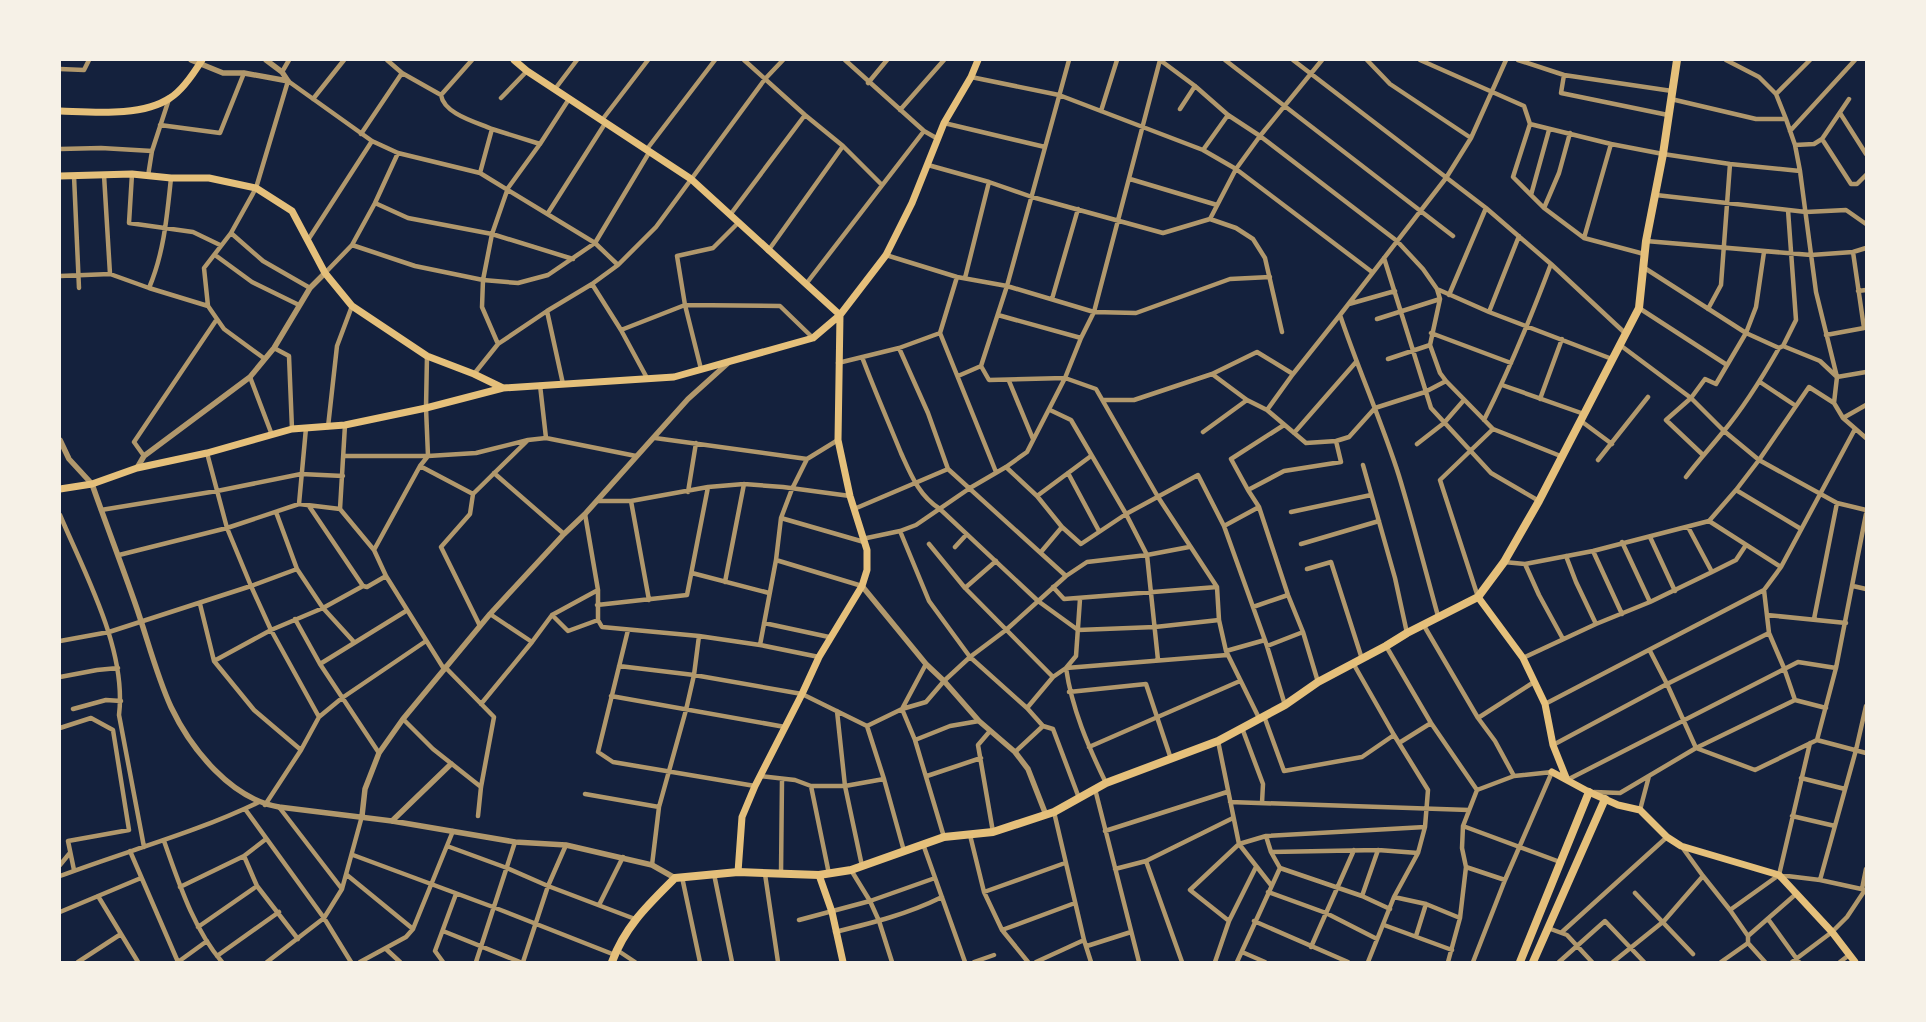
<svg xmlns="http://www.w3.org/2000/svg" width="1926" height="1022" viewBox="0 0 1926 1022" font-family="'DM Sans',sans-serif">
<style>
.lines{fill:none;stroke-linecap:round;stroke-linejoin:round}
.minor{stroke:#b1986c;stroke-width:4.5}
.tertiary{stroke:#b1986c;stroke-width:5.5}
.secondary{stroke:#e5c07b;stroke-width:7}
.primary{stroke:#e5c07b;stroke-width:8}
</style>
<rect width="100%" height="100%" fill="#14213d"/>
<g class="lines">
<!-- minor -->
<path class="minor" d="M387,60L402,73L441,95L472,60
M744,60L805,115L843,146L882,185
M845,60L924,131L938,139
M1160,60L1195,86L1228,115L1260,136L1397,241L1423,269L1437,289L1440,299L1430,345L1440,373L1446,381L1493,429L1563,457
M1225,60L1453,236
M1293,60L1486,208L1551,264L1626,334
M1367,60L1390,84L1471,138
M1420,60L1524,106L1530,124L1611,144L1663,154L1730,164L1800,171
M1518,60L1564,75L1672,91
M1726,60L1759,77L1776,94L1786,119L1795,145L1800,171L1816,292L1837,377L1834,403L1843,418L1866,438
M60,69L84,70L89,60
M282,72L289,60
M1564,75L1561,93L1668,115
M971,77L1059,95L1203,150L1236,169L1372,272
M868,83L887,60
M555,89L577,60
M1776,94L1810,60
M441,95C444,114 476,122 492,129
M501,98L527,71
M313,99L344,60
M1671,99L1756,119H1786
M1180,109L1195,86
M900,110L944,60
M1101,111L1117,60
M1840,113L1866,154
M602,120L648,60
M944,123L1045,147
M1530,124L1513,177L1544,208L1584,238L1644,254
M160,125L220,133L244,73
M1790,131L1855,60
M361,134L402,73
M1822,139L1851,184H1857L1866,175
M1795,145L1814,144L1822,139L1849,99
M60,149L101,148L152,151
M647,149L715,60
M1203,150L1228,115
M928,165L989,182L1032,197L1163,233L1210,219L1236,228L1253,239L1265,258L1282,332
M480,173L492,129L540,144
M132,174L129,223L193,232L220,245
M104,175L110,274
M74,176L79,288
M148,176L152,151L169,99
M1130,179L1217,205
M1531,195L1549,130
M1656,195L1806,212L1846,210L1866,224
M375,203L408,218L492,234L573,259
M1544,208L1559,173L1570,133
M548,213L606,122
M730,215L805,115
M1210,219L1236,169L1260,136L1322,60
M231,233L263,261L310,288
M1584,238L1611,144
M308,240L372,141
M1646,241L1811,255L1853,252L1866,248
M352,245L415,266L483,280L518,283L548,275L595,243L650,151
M768,251L843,146
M1853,252L1864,328
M215,255L252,282L299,305
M886,255L957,277L1007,286L1094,312L1136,313L1230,279L1270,277
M1384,258L1431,408L1491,473L1539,501
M1643,267L1746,333L1779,348L1783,346L1820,361L1837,377L1866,372
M325,273L352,245L375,203L398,153
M60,276L110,274L149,288L208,306
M965,278L989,182
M592,284L621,330L647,378
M806,284L924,131
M149,288C164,253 167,216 171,178
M1437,289L1489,312L1612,359
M1858,291L1866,290
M1449,295L1486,208
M1052,299L1078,209
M1349,304L1395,291
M1639,308L1727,365
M1708,309L1721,285L1730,164
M547,311L563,384
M1489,312L1519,236
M998,315L1081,338
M217,319L224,329L265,359
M1377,319L1440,299
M621,330L685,305L780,306L813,338
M940,333L996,472
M1431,333L1511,363
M1826,335L1864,328
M498,344L482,307L483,280L492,234L508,188L540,144L569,99
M1620,345L1691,398L1724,431L1759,460L1837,503L1866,510
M1783,346L1796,320L1788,210
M274,348L289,356L292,429
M899,348L928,413L948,469L1066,576
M862,357C874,389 888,421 901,453C911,475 919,496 940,509L1038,601L1078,630L1155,627L1219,620
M1388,359L1430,345
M838,363L899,348L940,333L957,277
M981,366L989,380L1065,378L1096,389L1158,497L1217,587L1219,620L1226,651L1259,718
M701,369L685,305L677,256L713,248L738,223
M474,374L498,344L547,311L592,284L618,265L656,227L765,79L783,60
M1212,374L1257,352L1293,374
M958,376L981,366L1007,286L1069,60
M250,377L272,435
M1009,381L1033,439
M1760,382L1796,406
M540,385L546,438
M1502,385L1584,414
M1540,399L1562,339
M1103,400H1134L1212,374L1247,400L1267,410L1306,443L1336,441L1349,437L1375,408L1425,392L1446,381
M1050,410L1071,420L1126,514L1147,555L1158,660
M1267,410L1293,374L1340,315
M1843,418L1866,405
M1484,420C1510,369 1531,317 1551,264
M1581,421L1612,444
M345,425L340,509L374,550L386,576L444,669
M1284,425L1231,459L1248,490L1259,507L1288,595L1303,632L1318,682
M328,427L337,346L352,306
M1203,432L1247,400
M1294,433L1356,362
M655,438L807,459L838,440
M1417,444L1444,423L1464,400
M207,453L227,528L251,586L297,569L276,512
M1703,455L1666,420L1691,398L1705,379L1716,384L1746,333L1756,307L1764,252
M144,456L134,442L217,319L208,306L204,268L231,233L256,188L288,81L372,141L398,153L480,173L595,243L618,265
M344,456H428L476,453L528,440L546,438L636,456
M1598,460L1648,397
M1363,465L1395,578L1407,633
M420,466L473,494L470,514L441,547L480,626
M1006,467L1037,496L1062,527L1041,552
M494,473L564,534
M1068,473L1099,531
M1686,477C1698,461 1711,447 1723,432C1745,406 1762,378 1779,348
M1248,490L1284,471L1341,462L1336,441
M1736,490L1801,529
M688,492L696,443
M473,494L527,441
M1037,496L1091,456
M597,501H631L708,487L744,484L783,487L850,496
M631,501L649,600
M299,504L306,428
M309,506L363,586L367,587L386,576
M854,509L948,469
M101,510L217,491L301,474L343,476
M1291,512L1371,495
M585,514L598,590V620
M60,515C85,574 127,650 119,715L144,847
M781,518L864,542
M1709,521L1781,567
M1224,526L1259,507
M1062,527L1081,544L1126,514L1198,475L1224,526L1267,646L1285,705
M1688,527L1712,572
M900,531L929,601L970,657L1027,708L1043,726
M1650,537L1675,591
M862,539L900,531L916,525L970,488L1006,467L1027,452L1065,378L1081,338L1094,312L1160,60
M1622,542L1650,602
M929,544L965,588L1053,677
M1301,544L1379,521
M955,547L966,535
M374,550L420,466L428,456L426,408L427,356
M1593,551L1622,614
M119,555L227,528L299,504L340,509
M1566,556L1576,582L1596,624
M776,560L862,586
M1504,562L1525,564L1593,551L1709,521L1736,490L1759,460L1809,387L1834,403
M1525,564L1539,595L1563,639
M297,569L323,608L354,642
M1307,569L1331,562L1362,659
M692,573L769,593
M725,582L744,484
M1853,586L1866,589
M1053,587L1064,599L1217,587
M965,588L996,561
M1478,597L1440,480L1493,429
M200,604L214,661L254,710L301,750
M597,605L687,595L708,487
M1253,607L1288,595
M490,614L532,642L552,615L568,631L598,620L602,627L699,636L760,645L819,657
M552,615L598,590
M1767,615L1846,623
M1438,616C1425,569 1413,522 1399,476C1382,422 1358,369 1340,315L1446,178L1471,138L1506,60
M295,619L320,664L379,753
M1814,619L1837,503
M764,623L829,637
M1423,624L1478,718L1495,741L1514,776
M628,630L598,752L613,762L755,786
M1769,633L1784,668L1795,700
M60,641L109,632L251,586L271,630L319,717L301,750L265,805
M760,645L776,560L781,518L792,489L807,459
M1267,646L1303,632
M1386,646L1431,723L1477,790
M1226,651L1265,640
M1650,651L1667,684L1696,748L1755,770L1817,740L1836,668L1866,514
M1523,658L1596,624L1650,602L1712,572L1736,560L1746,545
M214,661L271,630L323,608L363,586
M1353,663L1394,735L1428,790L1425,827L1418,853L1394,897L1368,962
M320,664L406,611
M926,664L902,709L915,740L944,837
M619,666L694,675L802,694L867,726L902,709L926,702L944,681L970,657L1006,630L1066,576L1087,562L1147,555L1189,547
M445,667L494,717L481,787L478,816
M60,677L97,670L118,668
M1069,692L1146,684L1171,759
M611,696L785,727
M481,704L532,642
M1545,704L1764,590L1781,567L1855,429
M1027,708L1053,677L1066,668L1076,656L1080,599
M73,709L106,700L121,701
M837,711L845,786L862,866
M1264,716L1284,771L1362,757L1394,735
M319,717L342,698L426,641
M1478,718L1534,682
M403,719L433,749L481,787
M867,726L884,779L904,851
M60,728L91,718L113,730L129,830L68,841L74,870
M1242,728L1263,784L1262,803
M990,731L978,745L993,832
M915,740L950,726L979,721
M1817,740L1866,753
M1218,741L1239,844L1271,885
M1399,743L1431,723
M1553,745L1667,684L1769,633L1764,590
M1089,747L1240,681
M1015,752L1043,726L1053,729L1079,798
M760,776L795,780L811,786H845L884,779
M927,776L981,758
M1801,778L1845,789
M1567,780L1798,662L1836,668
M1106,783C1088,746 1072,709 1066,668L1227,655
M811,786L829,874
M1095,789L1139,962
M1594,792L1620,793L1696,748L1795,700L1826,708
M585,794L659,807
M1230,802L1469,810
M279,807L342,889
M245,809L324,918L351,962
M1640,810L1649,776
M1054,812L1084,940L1091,962
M1792,816L1835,826
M1463,826L1560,862
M1105,831L1227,792
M970,835L984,892L1002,930L1028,962
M164,841C179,883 193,928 222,962
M923,844L965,962
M447,846L507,868L548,886L635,919
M1682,847L1703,876L1730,910L1748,936V943L1765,962
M130,851L178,962
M1271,852L1378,850L1418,853
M353,855L493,907L615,955
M244,856L257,886L298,939
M1146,861L1182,962
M60,865L69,854
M652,865L659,807L686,710L694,675L699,636
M1466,867L1505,880
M1280,868L1362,896L1390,909
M1115,869L1146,861L1233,818
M851,870L870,901L879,921L892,962
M714,874L732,962
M765,874L778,962
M781,874L782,779
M347,875L413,929
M1779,875L1810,743
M60,876C126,851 195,833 259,802
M682,877L700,962
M1820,880L1856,750L1866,706
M180,887L244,856L266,839
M1862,889L1866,869
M984,892L1065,863
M1268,892L1326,913L1377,939
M1635,893L1693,954
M98,896L138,962
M1362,896L1378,850
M1394,897L1426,904L1460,918
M599,905L623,857
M1730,910L1779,875L1820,880L1866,890
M60,912L141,878
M1768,919L1799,962
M799,920L870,901L935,878
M1229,921L1190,890L1239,844L1266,836L1425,827
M1254,921L1348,962
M1384,925L1452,950
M198,927L257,886
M1548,928L1567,935L1592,962
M1002,930L1075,903
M443,931L520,962
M835,932C872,923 908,914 942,897
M1562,932L1667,837
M1416,936L1426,904
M1748,936L1796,894
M1087,946L1131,932
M1311,947L1354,850
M386,949L400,962
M617,950L635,962
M1242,952L1265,962
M217,956L279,912
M78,962L121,934
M178,962L207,941
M267,962L324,918L342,889L362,816
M360,962L406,937L413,929L453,831
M443,962L435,951L456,894
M476,962L515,842
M523,962L548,886L566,845
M974,962L994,955
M1036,962L1084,940
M1215,962L1229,921L1256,867
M1237,962L1280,868L1271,852L1266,836
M1448,962L1460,918L1466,867L1462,848L1463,826L1477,790L1514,776L1552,772L1505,880L1473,962
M1559,962L1605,921L1644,962
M1613,962L1664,921L1703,876
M1721,962L1748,943
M1792,962L1832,932L1847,917L1865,890
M1840,962L1849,955"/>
<!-- tertiary -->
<path class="tertiary" d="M191,60L223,73H244L288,81
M266,60L282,72L288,81
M60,440L69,459L92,484C106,524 121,563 135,603C147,637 156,674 171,707C191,749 231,799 279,807L392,821L515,842L566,845L652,865L675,878
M137,468L144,456L250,377L274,348L310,288L325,273
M862,586L926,664L944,681L979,721L1015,752L1028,769L1046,815
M362,816L365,789L379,753L403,719L490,614L564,534L585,514L688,399L728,363
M392,821L451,764"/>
<!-- secondary -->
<path class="secondary" d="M514,60L527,71L691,179L840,315
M60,111C92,112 142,117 170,98C183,90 194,73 202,60
M60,176L132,174L171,178H209L256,188L292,211L325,273L352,306L427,356L474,374L503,388
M60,489L92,484L137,468L207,453L292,429L345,425L426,408L503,388L674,377L813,338L840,315L886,255L912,203L944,123L971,77L978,60
M1478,597L1523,658L1545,704L1553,745L1567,780
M1552,772L1589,792L1618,805L1640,810L1667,837L1681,846L1779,875L1832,932L1855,962
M738,872L742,817L755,786L802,694L819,657L862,586L867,570V550L850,496L838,440L840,315
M819,875L832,912L843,962"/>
<!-- primary -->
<path class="primary" d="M612,962C625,926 649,904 675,878L738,872L819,875L851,870L944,837L993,832L1054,812L1106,783L1218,741L1285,705L1318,682L1386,646L1407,633L1478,597L1504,562L1539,501L1639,308L1646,241L1663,154L1677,60
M1520,962L1589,792
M1533,962L1605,799"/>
</g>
<!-- border -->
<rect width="1926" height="1022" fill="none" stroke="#f6f1e7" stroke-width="122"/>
</svg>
